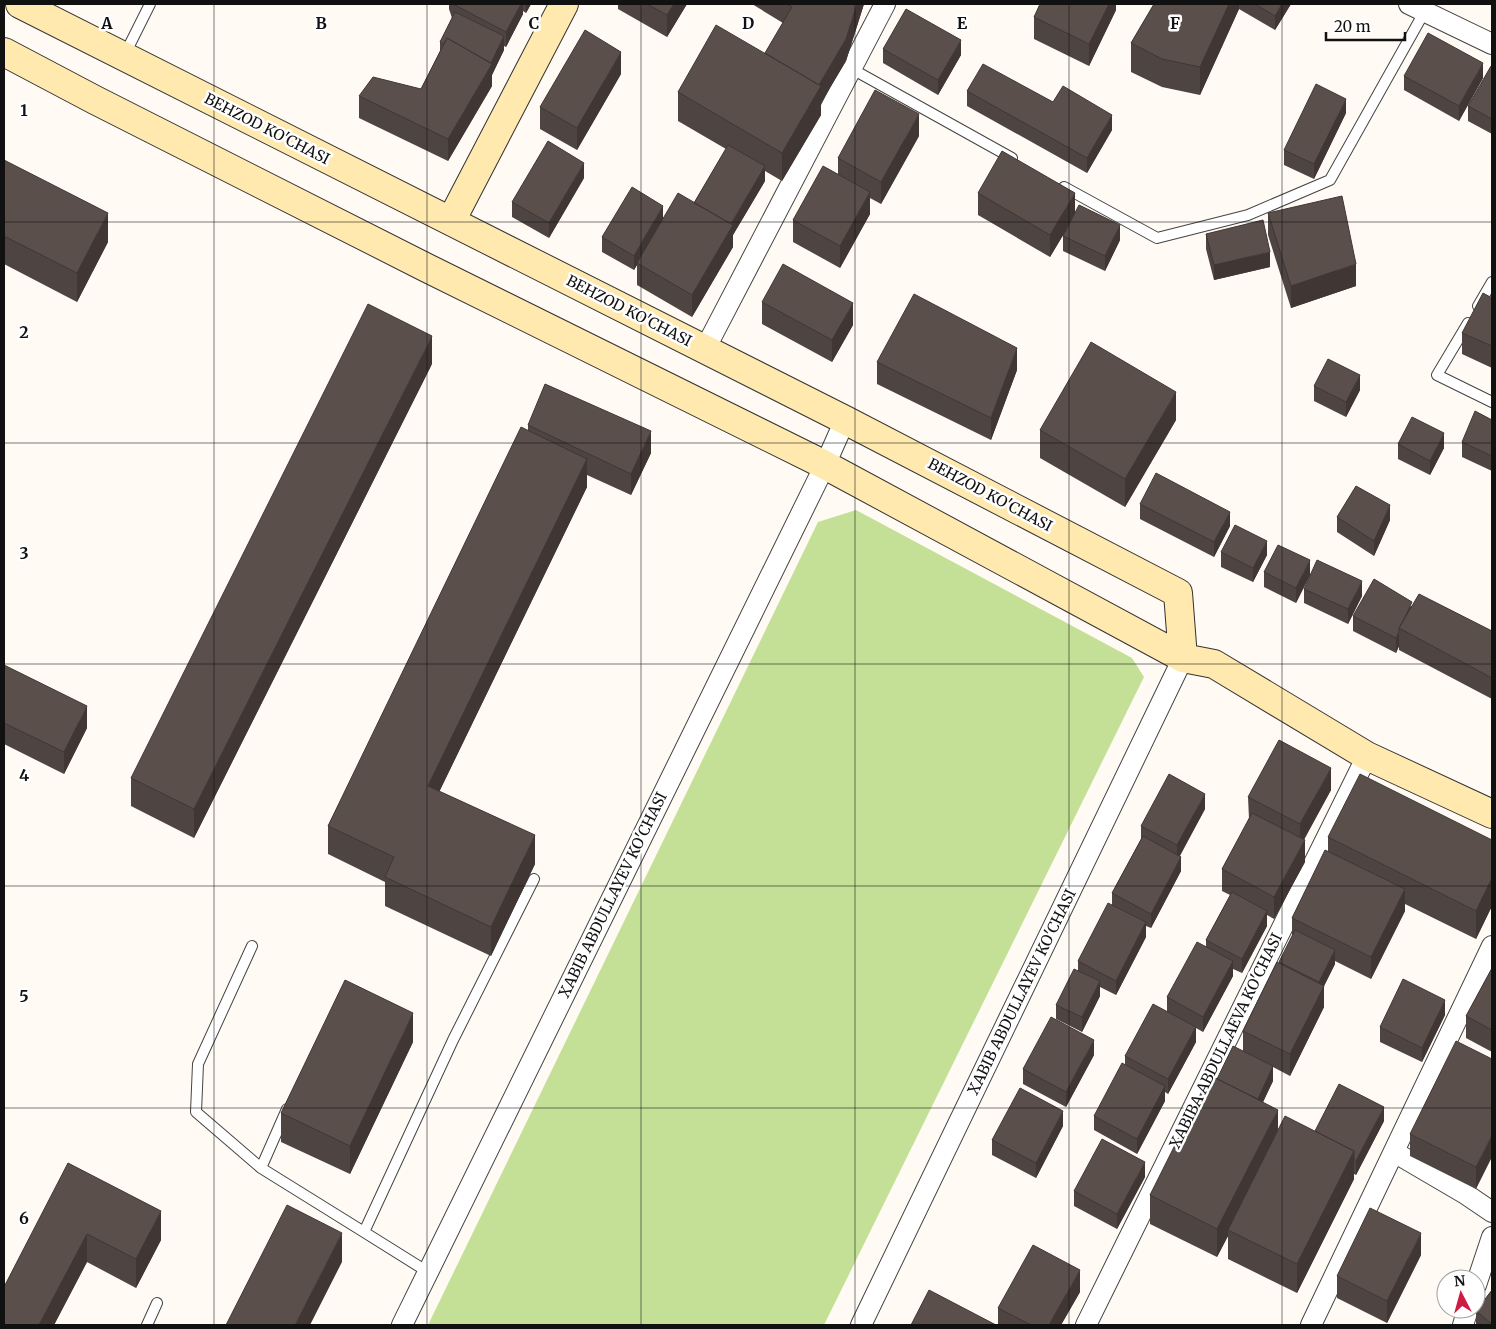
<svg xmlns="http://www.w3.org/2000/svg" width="1496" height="1329" viewBox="0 0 1496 1329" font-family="Merriweather,serif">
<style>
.forest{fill:#c4e097}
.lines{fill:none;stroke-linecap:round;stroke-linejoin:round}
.lane-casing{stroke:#444;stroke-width:12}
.street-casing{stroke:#444;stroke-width:22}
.secondary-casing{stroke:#333;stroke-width:30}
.lane{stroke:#fff;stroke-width:10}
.street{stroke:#fff;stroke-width:20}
.secondary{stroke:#ffe9af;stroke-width:28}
.wall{fill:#4e4441}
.shaded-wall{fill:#403735}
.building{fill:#5b4f4c;stroke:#403735}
.grid{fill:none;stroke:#111;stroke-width:1;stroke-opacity:0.55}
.labels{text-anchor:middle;stroke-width:5;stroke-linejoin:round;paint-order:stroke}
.street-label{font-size:15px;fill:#111;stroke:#fff}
.grid-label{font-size:16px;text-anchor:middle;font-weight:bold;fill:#111;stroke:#fff;stroke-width:5;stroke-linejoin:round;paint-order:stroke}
</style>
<rect width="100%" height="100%" fill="#fffbf4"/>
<!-- forest -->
<path class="forest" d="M856,510L1132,658L1144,677L824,1325H428L818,522Z"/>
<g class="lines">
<!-- lane casing -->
<g class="lane-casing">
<path id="lane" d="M125,54L150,4
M852,69L1012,158
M1064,187L1157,238L1248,215L1330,180L1426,9
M1478,306L1492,282
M1468,323L1437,375L1492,402
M252,946L198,1064L196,1112L261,1168L364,1232
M261,1168L287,1109
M428,1272L364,1232L453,1040L534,879
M147,1325L157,1303"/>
</g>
<!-- street casing -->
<g class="street-casing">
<path id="street" d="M1409,4L1492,44
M705,349L885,4
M1394,1152L1464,1193L1492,1212
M1476,1285L1492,1237
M402,1325L825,465L845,420
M861,1325L1183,658
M1086,1325L1367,756
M1311,1325L1492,946
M1463,1325L1468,1309"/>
</g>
<!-- secondary casing -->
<g class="secondary-casing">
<path id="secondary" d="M20,4L845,420L1178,593L1183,658
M4,52L95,100L427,268L825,465L1183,658L1214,664L1367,756L1492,814
M451,221L564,4"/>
</g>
<!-- lane -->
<use href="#lane" class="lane"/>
<!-- street -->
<use href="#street" class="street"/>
<!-- secondary -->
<use href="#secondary" class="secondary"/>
</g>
<!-- wall -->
<path class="wall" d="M449,4H531L526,13L523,11V14L506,47L504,46V50L492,75V86L448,161L359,118V96L421,89L440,51V42L452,18L449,9Z
M618,4H687L667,37L618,9Z
M752,4H864L846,61L821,103V115L782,181L765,171V181L733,235V247L692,317L637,285V265L634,270L602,252V237L663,219L694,203L726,149L678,121V92L765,53L783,23Z
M1116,4V10L1089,66L1034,39V17Z
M1154,4H1291L1275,30L1239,9L1200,95L1162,87L1131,72V43Z
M883,49L961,55L938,95L883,63Z
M1492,67V134L1468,121V106Z
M621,74L577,150L540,129V107Z
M1404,76L1483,78L1459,121L1404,90Z
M967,91L1053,102L1112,130L1087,173L967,106Z
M1346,113L1314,179L1284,165V150Z
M919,136L881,204L870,198V214L840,268L793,242V220L838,174V158Z
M4,160L108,242L77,302L4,264Z
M584,178L549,238L512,217V202Z
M978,193L1075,212L1120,240L1105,271L1063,251V236L1068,227L1050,257L978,215Z
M1268,213L1356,286L1291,308L1268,235Z
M1206,234L1270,267L1214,280L1206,249Z
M1492,298V368L1462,354V333Z
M762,302L853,325L832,362L762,324Z
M877,362L1017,370L991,440L877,384Z
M432,364L194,838L131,806V778Z
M1314,386L1360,390L1346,417L1314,401Z
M1176,420L1125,507L1040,458V430Z
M1492,420V471L1462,457V442Z
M528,425L651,453L631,495L587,475V487L439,792L535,864L491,956L385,906V882L328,854V826L528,430Z
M1398,444L1444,448L1430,475L1398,459Z
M1140,504L1230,526L1214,557L1140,519Z
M1337,517L1390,520L1374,556L1337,532Z
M1221,552L1267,555L1253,582L1221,567Z
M1264,572L1310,575L1296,603L1264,587Z
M1304,589L1362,596L1348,624L1304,603Z
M1412,606L1492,631V699L1399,650V646L1396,653L1353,631V616Z
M4,665L87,728L64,774L4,744Z
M1331,790L1304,840L1305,862L1274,919L1267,915V926L1242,973L1233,969V976L1203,1032L1196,1028V1042L1168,1094L1165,1092V1101L1137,1154L1094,1130V1116L1125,1065V1056L1167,1011V997L1206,947V940L1230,895L1222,891V869L1249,819L1248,797Z
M1205,809L1180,856L1181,871L1151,928L1146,926V937L1116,995L1100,987V996L1082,1032L1056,1019V1005L1078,971V961L1112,905V893L1141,839V826Z
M1328,837L1492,840V906L1476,939L1405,904V911L1371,979L1335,961V964L1324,986V1007L1290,1076L1273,1067V1081L1263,1102L1278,1131H1315L1384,1121L1356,1175L1354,1174V1179L1297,1293L1228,1259V1236L1217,1257L1150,1224V1195L1217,1079L1243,1051V1031L1279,963L1292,937V918L1328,851Z
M1492,968V1052L1466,1038V1016Z
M1445,1015L1422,1062L1380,1042V1027Z
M413,1042L350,1174L281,1142V1113Z
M1094,1055L1066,1107L1023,1084V1069Z
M1492,1059L1476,1189L1410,1156V1134Z
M1063,1126L1036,1178L992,1155V1140Z
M68,1163L161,1240L136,1288L87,1262L54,1325H4Z
M1145,1177L1117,1229L1074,1206V1191Z
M1421,1255L1387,1323L1337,1298V1276Z
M1492,1290V1325H1476V1311Z
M1080,1292L1061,1325H998V1308Z"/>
<!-- shaded-wall -->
<path class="shaded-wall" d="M521,4H523V14L506,47V32Z
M526,4H531L526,13Z
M674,4H687L667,37V15Z
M857,4H864L846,61L821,103V115L782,181V153L818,88Z
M1109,4H1116V10L1089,66V44Z
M1229,4H1239V9L1200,95V67Z
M1282,4H1291L1275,30V16Z
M504,36V50L492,75V86L448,161V139L489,66Z
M961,40V55L938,95V80Z
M621,52V74L577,150V128Z
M1483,63V78L1459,121V106Z
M1346,99V113L1314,179V164Z
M919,114V136L881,204V182Z
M1112,115V130L1087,173V158Z
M584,163V178L549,238V223Z
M765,166V181L733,235V247L692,317V295L731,225Z
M870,192V214L840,268V246Z
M1075,193V215L1050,257V235Z
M663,206V221L637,263V265L634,270V256Z
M108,213V242L77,302V273Z
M1120,225V240L1105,271V256Z
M1270,252V267L1214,280V265Z
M1356,264V286L1291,308V286Z
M853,303V325L832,362V340Z
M432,336V364L194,838V809Z
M1017,348V370L991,440V418Z
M1360,375V390L1346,417V402Z
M1176,392V420L1125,507V479Z
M651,431V453L631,495V474Z
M1444,433V448L1430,475V461Z
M587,459V487L428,815V786Z
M1390,505V520L1374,556V541Z
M1230,512V526L1214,557V542Z
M1267,541V555L1253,582V568Z
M1310,560V575L1296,603V588Z
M1362,581V596L1348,624V609Z
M1399,632V646L1396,653V638Z
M87,706V728L64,774V752Z
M1331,768V790L1300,846V824Z
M1205,794V809L1177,860V845Z
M535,835V864L491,956V927Z
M1305,840V862L1274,919V897Z
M1181,857V871L1151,928V914Z
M1492,878V906L1476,939V911Z
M1405,889V911L1371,979V957Z
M1267,911V926L1242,973V959Z
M1146,922V937L1116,995V981Z
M1335,950V964L1324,986V1007L1290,1076V1054L1319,982Z
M1233,961V976L1203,1032V1017Z
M1100,981V996L1082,1032V1017Z
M1445,1000V1015L1422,1062V1048Z
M413,1013V1042L350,1174V1146Z
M1196,1027V1042L1168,1094V1079Z
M1094,1040V1055L1066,1107V1092Z
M1273,1066V1081L1256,1117V1102Z
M1165,1086V1101L1137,1154V1139Z
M1384,1107V1121L1356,1175V1161Z
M1278,1110V1138L1228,1230V1236L1217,1257V1229Z
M1063,1111V1126L1036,1178V1163Z
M1492,1135V1157L1476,1189V1167Z
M1354,1151V1179L1297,1293V1264Z
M1145,1162V1177L1117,1229V1214Z
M161,1211V1240L136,1288V1259Z
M342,1233V1262L310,1325H295Z
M1421,1233V1255L1387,1323V1301Z
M87,1234V1262L54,1325H39Z
M1080,1270V1292L1061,1325H1049Z"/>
<!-- building -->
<path class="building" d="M453,4H521L506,32Z
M647,4H674L667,15Z
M787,4H857L846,39L819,85L765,53L792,7Z
M1040,4H1109L1089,44L1034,17Z
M1154,4H1229L1200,67L1162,59L1131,43Z
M1255,4H1282L1275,16Z
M906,9L961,40L938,80L883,49Z
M455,12L504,36L491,63L447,38L444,44L440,42Z
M716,25L821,86L782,153L678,92Z
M585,30L621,52L577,128L540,107Z
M1428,33L1483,63L1459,106L1404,76Z
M447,38L492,64L448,139L359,96L373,77L421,89Z
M983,64L1053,102L1063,86L1112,115L1087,158L967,91Z
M1491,66L1492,67V119L1468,106Z
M1316,84L1346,99L1314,164L1284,150Z
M875,90L919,114L881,182L838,158Z
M548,141L584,163L549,223L512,202Z
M728,145L765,166L731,224L694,203Z
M1002,151L1075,193L1050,235L978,193Z
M4,160L108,213L77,273L4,236Z
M823,166L870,192L840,246L793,220Z
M632,187L663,206L634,256L602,237Z
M678,193L733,225L692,295L637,263Z
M1342,196L1356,264L1291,286L1268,213Z
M1079,205L1120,225L1105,256L1063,236Z
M1263,220L1270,252L1214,265L1206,234Z
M783,264L853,303L832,340L762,302Z
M1483,293L1492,298V346L1462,333Z
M914,294L1017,348L991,418L877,362Z
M368,304L432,336L194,809L131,778Z
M1091,342L1176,392L1125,479L1040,430Z
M1328,359L1360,375L1346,402L1314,386Z
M545,384L651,431L631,474L528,425Z
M1475,411L1492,420V456L1462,442Z
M1412,417L1444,433L1430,461L1398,444Z
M521,427L587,459L428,786L535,835L491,927L385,877L394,857L328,826Z
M1156,473L1230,512L1214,542L1140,504Z
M1356,486L1390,505L1374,541L1337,517Z
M1235,525L1267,541L1253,568L1221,552Z
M1278,545L1310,560L1296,588L1264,572Z
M1317,560L1362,581L1348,609L1304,589Z
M1374,579L1412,602L1405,617L1399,628V632L1396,638L1353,616Z
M1419,594L1492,631V678L1399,628Z
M4,665L87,706L64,752L4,723Z
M1279,740L1331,768L1300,824L1248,797Z
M1169,774L1205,794L1177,845L1141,826Z
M1360,774L1492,840V878L1476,911L1328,837Z
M1252,813L1305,840L1274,897L1222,869Z
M1143,836L1181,857L1151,914L1112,893Z
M1325,850L1405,889L1371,957L1292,918Z
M1232,892L1267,911L1242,959L1206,940Z
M1108,903L1146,922L1116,981L1078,961Z
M1295,930L1335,950L1319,982L1279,962Z
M1197,942L1233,961L1203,1017L1167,997Z
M1277,962L1324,986L1290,1054L1243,1031Z
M1492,968V1030L1466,1016Z
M1074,969L1100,981L1082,1017L1056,1005Z
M1403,979L1445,1000L1422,1048L1380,1027Z
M345,980L413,1013L350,1146L281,1113Z
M1153,1004L1196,1027L1168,1079L1125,1056Z
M1051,1017L1094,1040L1066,1092L1023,1069Z
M1456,1041L1492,1059V1135L1476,1167L1410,1134Z
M1233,1046L1273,1066L1258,1099L1217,1079Z
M1122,1063L1165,1086L1137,1139L1094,1116Z
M1210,1075L1278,1110L1217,1229L1150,1195Z
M1339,1084L1384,1107L1356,1161L1354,1159V1151L1315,1131Z
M1020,1088L1063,1111L1036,1163L992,1140Z
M1285,1116L1354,1151L1297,1264L1228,1230Z
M1102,1139L1145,1162L1117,1214L1074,1191Z
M68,1163L161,1211L136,1259L87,1234L39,1325H4V1287Z
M287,1205L342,1233L295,1325H226Z
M1370,1208L1421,1233L1387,1301L1337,1276Z
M1033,1245L1080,1270L1049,1325H1031L998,1308Z
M929,1290L996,1325H911Z
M1492,1290V1324L1476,1311Z"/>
<!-- grid -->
<path class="grid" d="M214,4V1325M427,4V1325M641,4V1325M855,4V1325M1069,4V1325M1282,4V1325M4,222H1492M4,443H1492M4,664H1492M4,886H1492M4,1108H1492"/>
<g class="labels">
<!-- street labels -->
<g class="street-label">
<text transform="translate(267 129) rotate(27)" y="5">BEHZOD KO'CHASI</text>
<text transform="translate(629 311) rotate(27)" y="5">BEHZOD KO'CHASI</text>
<text transform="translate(990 495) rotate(28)" y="5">BEHZOD KO'CHASI</text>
<text transform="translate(613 895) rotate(-64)" y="5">XABIB ABDULLAYEV KO'CHASI</text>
<text transform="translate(1022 992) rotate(-64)" y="5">XABIB ABDULLAYEV KO'CHASI</text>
<text transform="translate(1226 1041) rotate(-64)" y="5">XABIBA ABDULLAEVA KO'CHASI</text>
</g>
</g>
<g class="grid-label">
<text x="107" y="29">A</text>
<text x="321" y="29">B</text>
<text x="534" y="29">C</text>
<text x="748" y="29">D</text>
<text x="962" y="29">E</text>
<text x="1175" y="29">F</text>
<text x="24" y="116">1</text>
<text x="24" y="338">2</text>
<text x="24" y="559">3</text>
<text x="24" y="781">4</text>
<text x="24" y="1002">5</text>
<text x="24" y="1224">6</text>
</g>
<!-- border -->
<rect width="1496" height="1329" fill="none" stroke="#111111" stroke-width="10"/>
<!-- north arrow -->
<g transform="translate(1461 1294) rotate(354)"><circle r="24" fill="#ffffff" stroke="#a0a0a0"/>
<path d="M0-4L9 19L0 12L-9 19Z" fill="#ce1c43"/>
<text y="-8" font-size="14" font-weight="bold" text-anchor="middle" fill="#111111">N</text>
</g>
<!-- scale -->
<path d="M1326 32v8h79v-8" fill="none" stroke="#111111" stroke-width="2.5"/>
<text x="1334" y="32" font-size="15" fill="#111111" stroke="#ffffff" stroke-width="4" paint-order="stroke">20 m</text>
</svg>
